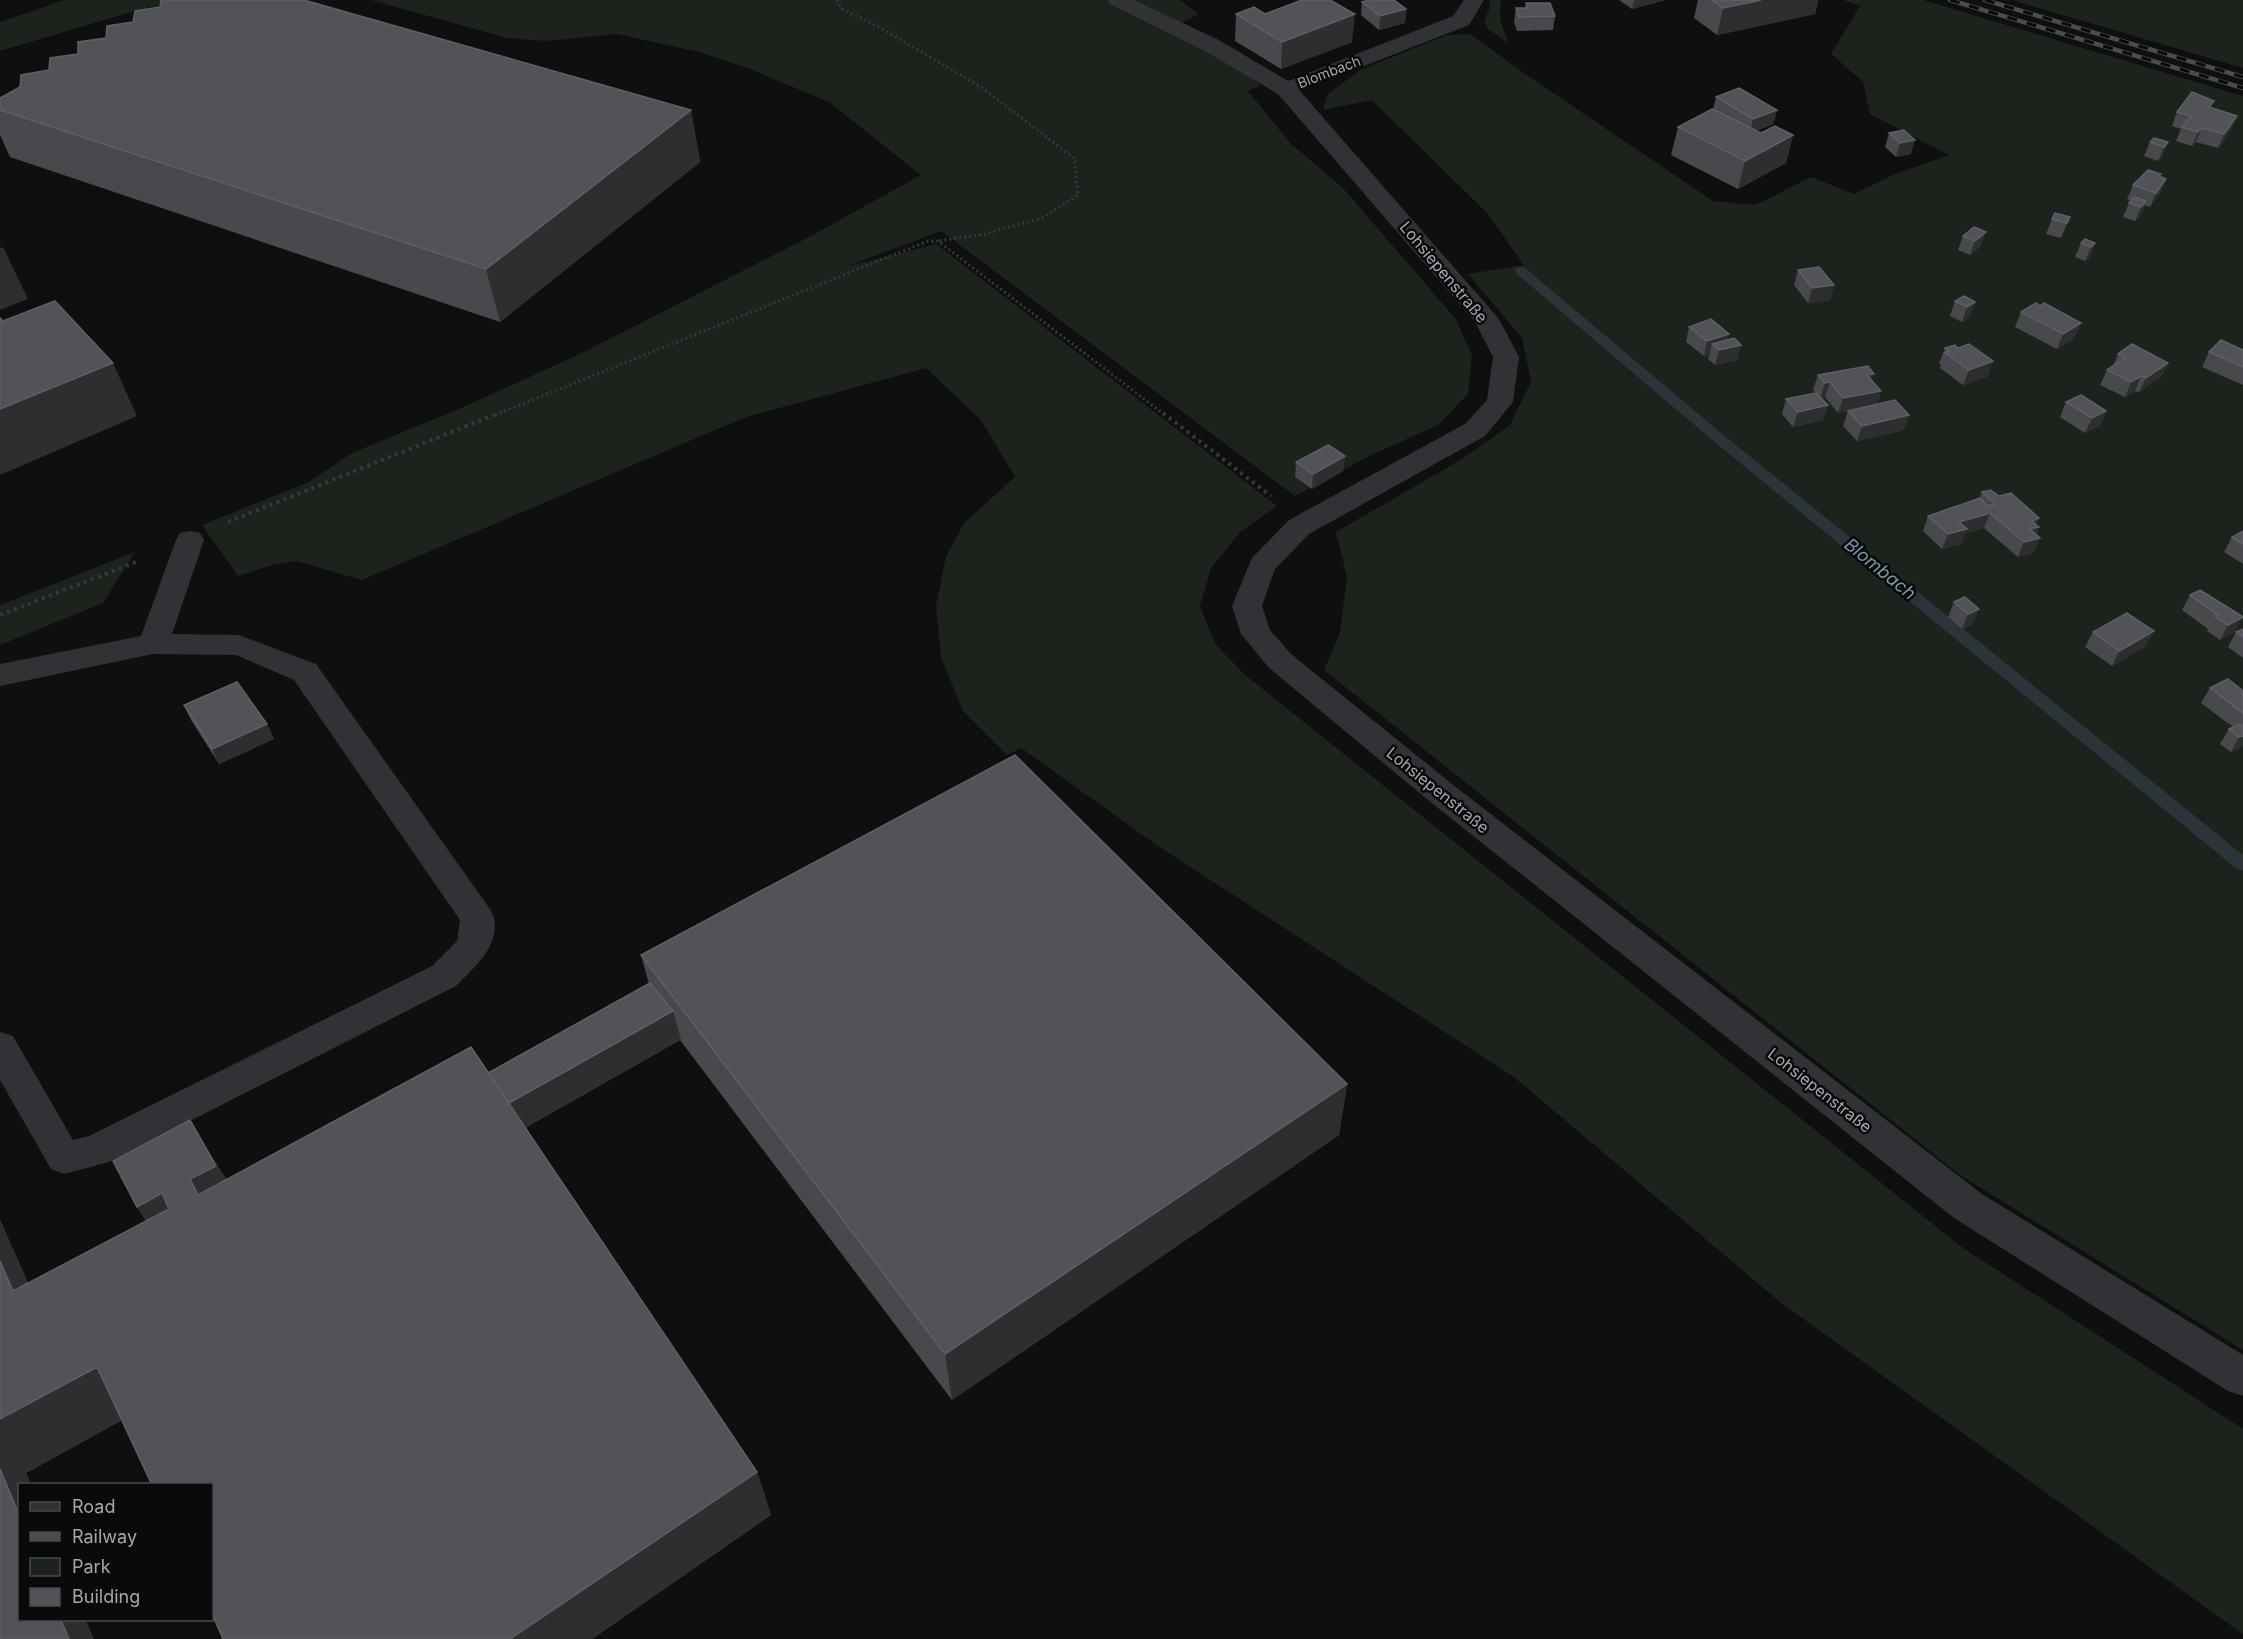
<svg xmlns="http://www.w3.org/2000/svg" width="2243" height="1639" viewBox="0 0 2243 1639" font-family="Inter,sans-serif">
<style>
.green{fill:#1c231d}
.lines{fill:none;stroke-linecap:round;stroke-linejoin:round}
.stream{fill:#2c3439;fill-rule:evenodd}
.path-far1{stroke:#37383c;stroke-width:3;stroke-dasharray:2 3;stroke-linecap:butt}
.path{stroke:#37383c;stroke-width:4;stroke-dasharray:3 4.5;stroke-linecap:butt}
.minor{fill:#313235;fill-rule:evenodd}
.rail-casing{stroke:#4a4c50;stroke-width:4.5}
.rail{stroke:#0a0a0b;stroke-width:3;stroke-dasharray:10;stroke-linecap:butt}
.wall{fill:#48494d}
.shaded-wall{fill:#2d2e30}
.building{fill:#515358;stroke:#5e6066;stroke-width:1.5}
.labels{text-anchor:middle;stroke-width:5;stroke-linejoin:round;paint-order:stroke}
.far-street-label{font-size:14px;fill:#a2a7b0;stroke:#0a0a0b}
.street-label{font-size:16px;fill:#a2a7b0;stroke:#0a0a0b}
.water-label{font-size:18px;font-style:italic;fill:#7b96a9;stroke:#0a0a0b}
</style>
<rect width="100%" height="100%" fill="#0f0f10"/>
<!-- green -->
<path class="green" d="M65,0H201L148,7L0,51V22Z
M371,0H1105L1214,52L1261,85L1248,91L1290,143L1342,187L1455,318L1472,355L1468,394L1438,425L1369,456L1295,496L941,231L845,267L936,244L1277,506L1240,532L1211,568L1200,606L1215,644L1245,675L1963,1248L2243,1429V1634L1780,1302L1514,1077L1158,846L1021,748L1007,755L963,711L941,657L936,606L946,557L964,523L1015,477L981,420L926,368L746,417L362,580L296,561L272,565L238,576L202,525L309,482L352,453L459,409L582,353L809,237L921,175L829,102L750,69L699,52L617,34L546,41L507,38Z
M1130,0H1180L1199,14L1181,23Z
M1490,0H1501L1500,19L1508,43L1488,29L1484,22L1490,7Z
M1843,0H1923L2243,96V1350L1960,1175L1324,670L1340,632L1347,577L1336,532L1462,459L1510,425L1531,382L1522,338L1468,274L1524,265L1487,213L1372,100L1323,110L1327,95L1360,70L1447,35L1470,34L1531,78L1713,201L1756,205L1811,177L1854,194L1893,175L1949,155L1870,114L1863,82L1831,54L1860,6Z
M2012,0H2243V68Z
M135,552L103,603L0,645V605Z"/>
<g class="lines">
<!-- stream -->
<path class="stream" d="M1521,267L1525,268L1721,433L2243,855V870L2237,869L1711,439L1517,274L1515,271L1517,268Z"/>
<!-- path-far1 -->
<path class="path-far1" d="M837,0L842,9L881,28L982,88L1074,158L1078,195L1042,218L985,234L938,241
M495,415L928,241H938L1165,415"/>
<!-- path -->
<path class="path" d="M1163,413L1271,496
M228,522L499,413
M0,615L136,562"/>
<!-- minor -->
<path class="minor" d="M1107,0H1134L1219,40L1288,81L1453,16L1464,0H1484L1469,25L1300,91L1499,319L1519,357L1513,402L1485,436L1309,534L1275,569L1262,606L1270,630L1291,654L1452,784L1982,1194L2243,1355V1396L2228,1391L1954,1218L1428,800L1269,668L1241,634L1232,606L1252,558L1289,520L1465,424L1487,400L1493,357L1475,322L1278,94L1203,50L1110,4Z
M190,531L200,533L204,540L172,634L239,635L316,664L490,909C507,939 476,966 456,986L109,1162L64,1174L51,1169L0,1080V1032L13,1036L73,1140L89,1136L432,966L457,941L460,920L294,680L236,655L153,654L0,686V664L141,636L176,540L180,533Z"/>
<!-- rail casing -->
<g class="rail-casing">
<path id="rail" d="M1950,0L2243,88
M1985,0L2243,77"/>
</g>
<!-- rail -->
<use href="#rail" class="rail"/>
</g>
<!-- wall -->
<path class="wall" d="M1619,0H1665L1632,9Z
M1698,0H1818L1815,14L1717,35L1694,18Z
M1362,2L1406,9L1405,23L1379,30L1361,15Z
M1526,3L1555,16L1553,30L1517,31L1514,22L1516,8H1525Z
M1236,14H1265L1352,42L1281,69L1235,41Z
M106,38L691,110L700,162L500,322L10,157L0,135V98Z
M1716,97L1777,110L1773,124L1756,131L1761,133L1793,135L1786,163L1738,189L1671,155L1678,127L1713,109Z
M2211,108L2231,130L2218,148L2196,142L2192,146L2176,141L2181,129L2172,126L2177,112Z
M1904,130L1911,154L1896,157L1885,147L1889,133Z
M2150,142H2168L2162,157L2158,161L2144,156Z
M2161,174L2160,176L2166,179L2160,193L2150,207L2145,205L2140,216L2135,221L2123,217L2129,203L2131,201L2127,199L2133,185Z
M2070,217L2061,238L2046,234L2052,219Z
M1974,227L1981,246L1970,255L1958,250L1963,236Z
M2081,243H2095L2089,258L2085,261L2075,257Z
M1798,270L1834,285L1830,300L1808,303L1794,285Z
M1955,301L1975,302L1969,317L1962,322L1950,316Z
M2021,312L2075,338L2057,349L2015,327Z
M1689,327L1741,345L1737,360L1715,365L1708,359L1710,354L1704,356L1686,342Z
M1945,348L1988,376L1963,385L1940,368L1941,364L1939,363Z
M2243,350V385L2202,367L2209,352Z
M2118,354L2168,363L2161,377L2139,392L2135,391L2125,397L2100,385L2107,370L2113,366Z
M1818,375L1872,381L1881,391L1877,404L1909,415L1904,430L1857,441L1843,426L1848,411L1838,413L1825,397L1821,398L1828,405L1823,420L1793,427L1782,414L1786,399L1816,393L1813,390Z
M2066,402L2106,411L2100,426L2085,433L2060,417Z
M1345,456L1343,471L1312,489L1295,477L1296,462Z
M1982,492L1999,496L2039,518L2036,525L2039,527L2036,534L2040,538L2033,553L2018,557L1984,528L1965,533L1961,544L1942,549L1923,531L1928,516L1979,499Z
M2243,531V564L2224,552L2232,537Z
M2200,590L2235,632L2220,640L2207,631L2208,629L2182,610L2190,595Z
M1965,597L1973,624L1962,629L1948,617L1954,602Z
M2243,629V658L2228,647L2236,632Z
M2093,632L2146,646L2112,666L2085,647Z
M2210,688L2243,691V744L2241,747L2231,752L2220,744L2229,729L2233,727L2201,703Z
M184,705L267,724L274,739L219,764L191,720Z
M641,955L1347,1084L1339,1135L952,1400L680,1040L525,1128L757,1472L771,1515L592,1639H223L122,1420L26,1473L31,1485H20L0,1639V1220L28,1283L146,1221L137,1207L221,1171L226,1179L488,1073L649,984Z"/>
<!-- shaded-wall -->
<path class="shaded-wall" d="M1634,0H1665L1632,9Z
M1761,0H1818L1815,14L1717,35L1723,8Z
M1406,9L1405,23L1379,30L1380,16Z
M1355,14L1352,42L1281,69L1282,42Z
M691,110L700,162L500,322L486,269Z
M1777,110L1773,124L1750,133L1753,119Z
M2237,116L2231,130L2218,148L2224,134Z
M2202,128L2196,142L2192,146L2198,132Z
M1793,135L1786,163L1738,189L1745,161Z
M1915,140L1911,154L1896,157L1900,143Z
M2168,142L2162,157L2158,161L2164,147Z
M2166,179L2160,193L2150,207L2156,193Z
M2146,201L2140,216L2135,221L2141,207Z
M1986,232L1981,246L1970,255L1975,241Z
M2095,243L2089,258L2085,261L2091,247Z
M3,247L28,299L0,310V248Z
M1834,285L1830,300L1808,303L1812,288Z
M1975,302L1969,317L1962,322L1967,307Z
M2081,323L2075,338L2057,349L2063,334Z
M1729,334L1725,348L1741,345L1737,360L1715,365L1719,350L1712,344L1710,354L1704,356L1707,341Z
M1993,361L1988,376L1963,385L1969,370Z
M113,363L137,416L0,475V409Z
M2168,363L2161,377L2139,392L2146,378Z
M1874,374L1869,388L1867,375Z
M2141,376L2135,391L2125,397L2131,382Z
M1830,382L1825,397L1820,398L1825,383Z
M1881,391L1876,406L1838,413L1843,398Z
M1828,405L1823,420L1793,427L1798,412Z
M2106,411L2100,426L2085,433L2092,418Z
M1909,415L1904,430L1857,441L1862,426Z
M1345,456L1343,471L1312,489L1313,474Z
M1990,513L1984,528L1965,533L1961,544L1942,549L1948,534L1959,522Z
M2039,518L2035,528L2039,527L2033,539L2040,538L2033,553L2018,557L2032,521Z
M1979,609L1973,624L1962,629L1968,614Z
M2243,617L2235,632L2220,640L2228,625Z
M2154,631L2146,646L2112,666L2119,651Z
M267,724L274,739L219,764L212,749Z
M2243,736V744L2241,747L2231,752L2239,737Z
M673,1011L681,1039L516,1133L505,1106Z
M1347,1084L1339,1135L952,1400L945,1354Z
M190,1120L221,1171L246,1216L198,1195L190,1179Z
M162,1193L194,1242L170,1256L137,1207Z
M0,1220L52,1338L13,1291L0,1261Z
M97,1367L135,1413L26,1473L31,1485H20V1517L0,1469V1419Z
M757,1472L771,1515L592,1639H510Z
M61,1620H86L94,1639H69Z"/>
<!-- building -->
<path class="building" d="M161,0H304L691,110L486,269L0,110V98L20,87L21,75L49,70L50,58L78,54V42L106,38L107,26L133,22L135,11L160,7Z
M1302,0H1330L1355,14L1282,42L1236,14L1254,7L1265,14Z
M1368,0H1394L1406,9L1380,16L1362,2Z
M1712,0H1761L1723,8Z
M1526,3H1550L1555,16L1519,17L1516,8H1528Z
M1739,88L1777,110L1753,119L1716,97Z
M2192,92L2214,101L2209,107L2237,116L2224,134L2202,128L2198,132L2182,127L2191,116L2177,112Z
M1712,109L1761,133L1775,126L1793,135L1745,161L1678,127Z
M1904,130L1915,140L1900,143L1889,133Z
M2154,138L2168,142L2164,147L2150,142Z
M2148,170L2161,174L2159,176L2166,179L2156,193L2133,185Z
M2134,197L2146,201L2141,207L2129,203Z
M2055,213L2070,217L2067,223L2052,219Z
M1974,227L1986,232L1975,241L1963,236Z
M2085,239L2095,243L2091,247L2081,243Z
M1819,267L1834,285L1812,288L1798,270Z
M1964,296L1975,302L1967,307L1955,301Z
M55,301L113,363L0,409V318L3,321Z
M2036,303L2040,306L2044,303L2081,323L2063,334L2021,312Z
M1711,319L1729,334L1707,341L1689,327Z
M1734,338L1741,345L1719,350L1712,344Z
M2221,340L2243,350V367L2209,352Z
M1969,344L1993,361L1969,370L1945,353L1949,351L1945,348L1955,345L1958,348Z
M2132,344L2168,363L2146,378L2141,376L2131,382L2107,370L2125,358L2118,354Z
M1868,366L1874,374L1867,375L1881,391L1843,398L1830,382L1825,383L1818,375Z
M1816,393L1828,405L1798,412L1786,399Z
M2081,395L2106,411L2092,418L2066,402Z
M1895,400L1909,415L1862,426L1848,411Z
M1328,445L1345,456L1313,474L1296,462Z
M1991,490L1999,496L2011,493L2039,518L2032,521L2039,527L2030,529L2040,538L2024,542L1990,513L1959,522L1967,529L1948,534L1928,516L1980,498L1987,506L1995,504L1982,492Z
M2243,531V544L2232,537Z
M2200,590L2243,617L2228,625L2215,616L2218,615L2190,595Z
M1965,597L1979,609L1968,614L1954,602Z
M2127,613L2154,631L2119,651L2093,632Z
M2243,629V637L2236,632Z
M2228,679L2243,691V713L2210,688Z
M237,682L267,724L212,749L184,705Z
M2240,724L2243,726V736L2239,737L2229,729Z
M1015,755L1347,1084L945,1354L641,955Z
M650,983L673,1011L509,1103L488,1073Z
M471,1047L757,1472L510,1639H223L212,1613V1485H152L97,1367L0,1419V1261L13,1291L169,1209L162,1193L137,1207L113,1161L190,1120L216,1166L190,1179L198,1195Z
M0,1469L20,1517V1620H61L69,1639H0Z"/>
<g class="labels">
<!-- far-street labels -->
<g class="far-street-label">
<text transform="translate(1329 72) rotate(-21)" y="5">Blombach</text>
</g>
<!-- street labels -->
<g class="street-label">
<text transform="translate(1444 272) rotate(50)" y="6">Lohsiepenstraße</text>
<text transform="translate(1438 790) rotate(39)" y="6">Lohsiepenstraße</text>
<text transform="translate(1820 1090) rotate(38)" y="6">Lohsiepenstraße</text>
</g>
<!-- water labels -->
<g class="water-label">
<text transform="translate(1880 569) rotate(39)" y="6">Blombach</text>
</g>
</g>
<!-- legend -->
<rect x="18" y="1483" width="195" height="138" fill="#0a0a0b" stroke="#47494d" stroke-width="1.5"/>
<rect x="30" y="1502" width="30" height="9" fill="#313235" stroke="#47494d" stroke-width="1.5"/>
<text x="72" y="1513" font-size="18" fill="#a2a7b0">Road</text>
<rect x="30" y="1532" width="30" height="9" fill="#4a4c50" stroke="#47494d" stroke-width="1.5"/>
<text x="72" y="1543" font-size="18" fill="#a2a7b0">Railway</text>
<rect x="30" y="1558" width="30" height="18" fill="#1c231d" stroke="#47494d" stroke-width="1.5"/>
<text x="72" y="1573" font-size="18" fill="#a2a7b0">Park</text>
<rect x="30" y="1588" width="30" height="18" fill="#515358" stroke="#47494d" stroke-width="1.5"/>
<text x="72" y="1603" font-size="18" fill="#a2a7b0">Building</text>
</svg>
